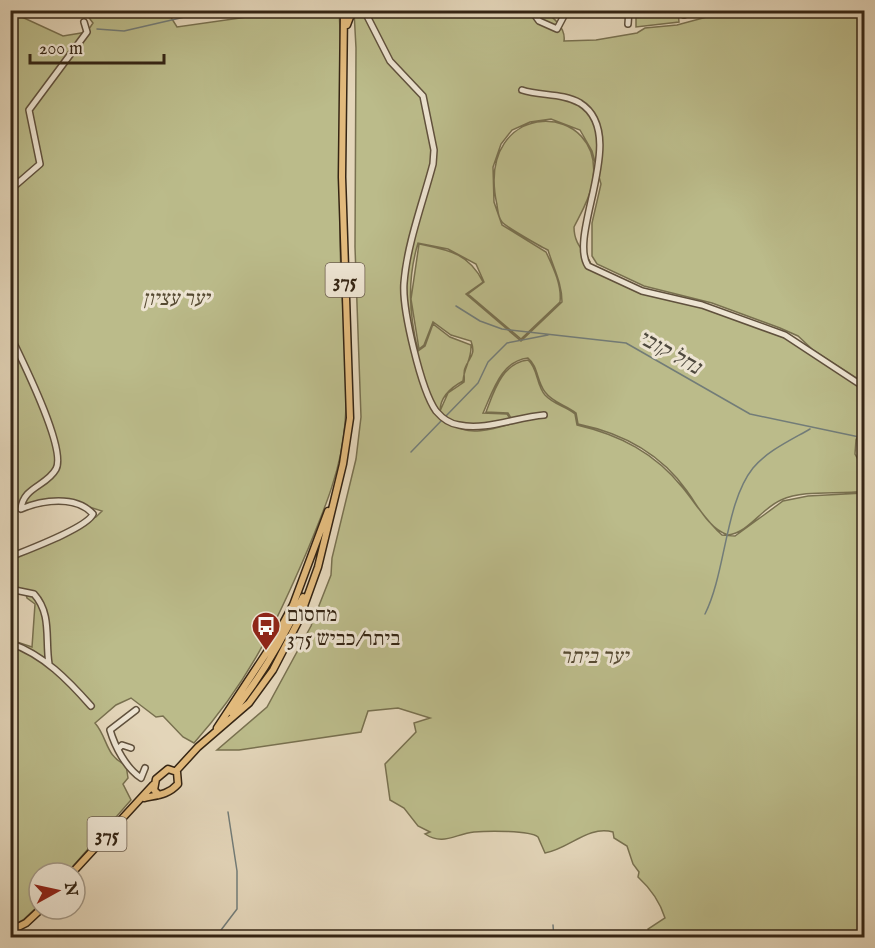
<svg xmlns="http://www.w3.org/2000/svg" width="875" height="948" viewBox="0 0 875 948" font-family="'IM FELL English','Frank Ruhl Libre',serif">
<style>
.green{fill:#bbbb8a;stroke:#78704f;stroke-width:1.5}
.lines{fill:none;stroke-linecap:round;stroke-linejoin:round}
.stream{stroke:#727c78;stroke-width:1.5}
.minor-casing{stroke:#60513d;stroke-width:8}
.major-casing{stroke:#352514;stroke-width:9}
.minor{stroke:#ede4d2;stroke-width:5}
.major{stroke:#e2ba7c;stroke-width:6}
.labels{text-anchor:middle;stroke-width:6;stroke-linejoin:round;paint-order:stroke}
.shield{fill:#ede4d2;stroke:#6c5e4d;stroke-width:1.5}
.shield-label{font-size:20px;font-weight:bold;fill:#352514}
.park-label{font-size:21px;font-style:italic;fill:#564a32;stroke:#ede4d2}
.poi-label{font-size:21px;fill:#352514;stroke:#ede4d2;text-anchor:start}
.water-label{font-size:22px;font-style:italic;fill:#4e493e;stroke:#ede4d2}
</style>
<rect width="100%" height="100%" fill="#e3d5b9"/>
<filter id="stains"><feTurbulence type="fractalNoise" baseFrequency=".00333" numOctaves="4"/><feColorMatrix values="0 0 0 0 .2 0 0 0 0 .09 0 0 0 0 .02 0 0 0 .5 -.17"/></filter>
<radialGradient id="worn" r=".72"><stop offset=".6" stop-color="#630" stop-opacity="0"/><stop offset="1" stop-color="#630" stop-opacity=".3"/></radialGradient>
<!-- green -->
<path class="green" d="M84,11H167L177,27L276,13V11H339C344,86 339,162 340,237C340,299 350,362 345,423C342,467 325,508 308,549C276,624 249,681 194,743L183,737L163,716L156,717L131,698L116,705L95,723C108,738 105,756 126,765L128,778L123,784L131,800L67,873H39V905L23,920L11,926V640L32,647L35,604L27,598L25,590L11,587V557L96,517L102,511L67,500L11,512L10,465L16,444L10,431L11,12L63,36L87,32L93,23Z
M354,11H542C553,16 566,28 564,41L596,40L637,33L645,28L677,25L729,11H864V383L813,350L798,336L780,328L712,303L644,286L597,264L592,256V223L601,184L592,151L580,130L551,119L530,122L512,130L501,144L493,167L494,202L502,225L546,252C553,267 562,285 560,302L521,339L468,294L484,282L476,264L448,249L418,243C407,280 409,313 418,351L425,346L433,324L450,337L471,345C472,359 464,367 463,381C450,388 440,397 440,411L448,393L464,382C465,378 463,372 465,368C470,356 476,355 471,341L451,335L433,322L424,345L419,349L411,299L419,244C448,250 469,253 483,282L466,294L521,341L562,302C562,283 553,267 548,250C545,249 506,227 502,222C498,217 498,211 497,205C473,95 610,99 592,185C589,200 581,213 574,227C574,249 590,253 592,268L642,292L711,309L795,342L864,390V430L859,433L856,440L855,454L864,470V491C838,495 806,489 781,500C762,508 748,533 728,535C709,529 698,506 687,491C661,454 622,433 578,424L576,413C566,405 553,403 545,392C537,382 538,366 528,358C501,361 493,391 483,413L507,414L511,420C494,429 473,432 454,425C469,437 496,428 514,423L508,413L486,412C494,391 502,363 528,360C538,368 536,385 545,395C554,405 566,406 575,414L577,425C620,435 655,453 683,488C696,504 706,521 722,535L735,536L783,501L808,496L864,493V937H651L648,929L665,918C660,902 650,888 638,877L639,872L633,864L627,846L614,838L613,832C588,825 569,849 545,853L538,837C530,830 486,831 474,832C455,834 443,846 425,834L430,832L418,826L404,808L390,800L385,764L416,732L414,723L430,718L398,708L368,711L361,732L239,750H217L267,707L311,626L331,575L332,558L356,459L361,417L355,247L356,48Z
M636,11L678,12L679,22L636,27Z"/>
<g class="lines">
<!-- stream -->
<path class="stream" d="M97,29L124,31L215,10
M456,306L480,321L502,329L626,343L750,414L864,438
M445,417L478,383L488,362L507,343L548,335
M411,452L442,420
M705,614C726,572 725,503 753,468C767,451 791,440 810,429
M553,925L554,938
M215,938L237,909V871L228,812"/>
<!-- minor casing -->
<g class="minor-casing">
<path id="minor" d="M364,10L390,61L423,96L434,150L433,164C423,202 407,244 404,283C402,309 421,390 436,411C442,418 450,424 459,425C485,431 517,417 544,415
M531,10L539,21L557,29L567,10
M684,10V15
M628,24L629,10
M522,90C540,96 563,93 580,103C630,134 567,234 588,266L642,291L702,305L785,335L864,387
M10,190L40,164L29,110L87,32L84,22
M10,335C21,358 67,449 56,469C47,486 23,487 21,509
M10,557C27,550 87,528 93,514C76,495 42,500 21,509
M10,589L34,594C52,614 45,639 49,664
M10,643C44,655 68,680 91,706
M136,710L110,730C115,747 126,768 141,778L145,768
M118,749L122,745L131,748"/>
</g>
<!-- major casing -->
<g class="major-casing">
<path id="major" d="M347,25L350,17L356,10
M232,713C261,678 283,639 303,597
M217,728L271,646L293,605L328,511
M176,771L198,747L249,703L273,670L299,620L318,567L343,464L350,418L342,177L344,10
M144,798C158,795 168,795 178,784L177,772L168,769L156,779L154,790L159,795
M72,873L153,785
M10,931L26,923L41,909"/>
</g>
<!-- minor -->
<use href="#minor" class="minor"/>
<!-- major -->
<use href="#major" class="major"/>
</g>
<!-- icons -->
<defs>
<g id="bus-pin" transform="scale(1.5)"><path d="M0 17L-7.5 6A9.5 9.5 0 1 1 7.5 6Z" fill="#8f2418" stroke="#ede4d2"/><path d="M-5-6H5V4H4V6H2V4H-2V6H-4V4H-5ZM-3.5-4V0h7V-4ZM-3.5 1.2v1.5H-2V1.2ZM2 1.2v1.5H3.5V1.2Z" fill="#fff"/></g>
</defs>
<g fill-rule="evenodd">
<use href="#bus-pin" x="266" y="626"/>
</g>
<g class="labels">
<!-- shield labels -->
<g class="shield">
<rect x="325.5" y="263" width="39" height="34" rx="4.5"/>
<rect x="87.5" y="817" width="39" height="34" rx="4.5"/>
</g>
<g class="shield-label">
<text x="345" y="287">375</text>
<text x="107" y="841">375</text>
</g>
<!-- park labels -->
<g class="park-label">
<text x="176" y="305">יער עציון</text>
<text x="594" y="663">יער ביתר</text>
</g>
<!-- poi labels -->
<g class="poi-label">
<text x="287" y="621">מחסום<tspan x="287" dy="24">ביתר/כביש 375</tspan></text>
</g>
<!-- water labels -->
<g class="water-label">
<text transform="translate(670 351) rotate(29)" y="8">נחל קובי</text>
</g>
</g>
<!-- margin -->
<rect width="875" height="948" fill="none" stroke="#e3d5b9" stroke-width="36"/>
<rect x="12" y="12" width="851" height="924" fill="none" stroke="#352514" stroke-width="3"/>
<rect x="18" y="18" width="839" height="912" fill="none" stroke="#352514" stroke-width="1.5"/>
<!-- north arrow -->
<g transform="translate(57 891) rotate(82)"><circle r="28" fill="#ede4d2" stroke="#a39886" stroke-width="1.5"/>
<path d="M0-4.5L10 22L0 15L-10 22Z" fill="#8f2418"/>
<text y="-9" font-size="16" font-weight="bold" text-anchor="middle" fill="#352514">N</text>
</g>
<!-- scale -->
<path d="M30 54v9h134v-9" fill="none" stroke="#352514" stroke-width="3"/>
<text x="39" y="54" font-size="18" fill="#352514" stroke="#ede4d2" stroke-width="4.5" paint-order="stroke">200 m</text>
<rect width="100%" height="100%" filter="url(#stains)"/>
<rect width="100%" height="100%" fill="url(#worn)"/>
</svg>
